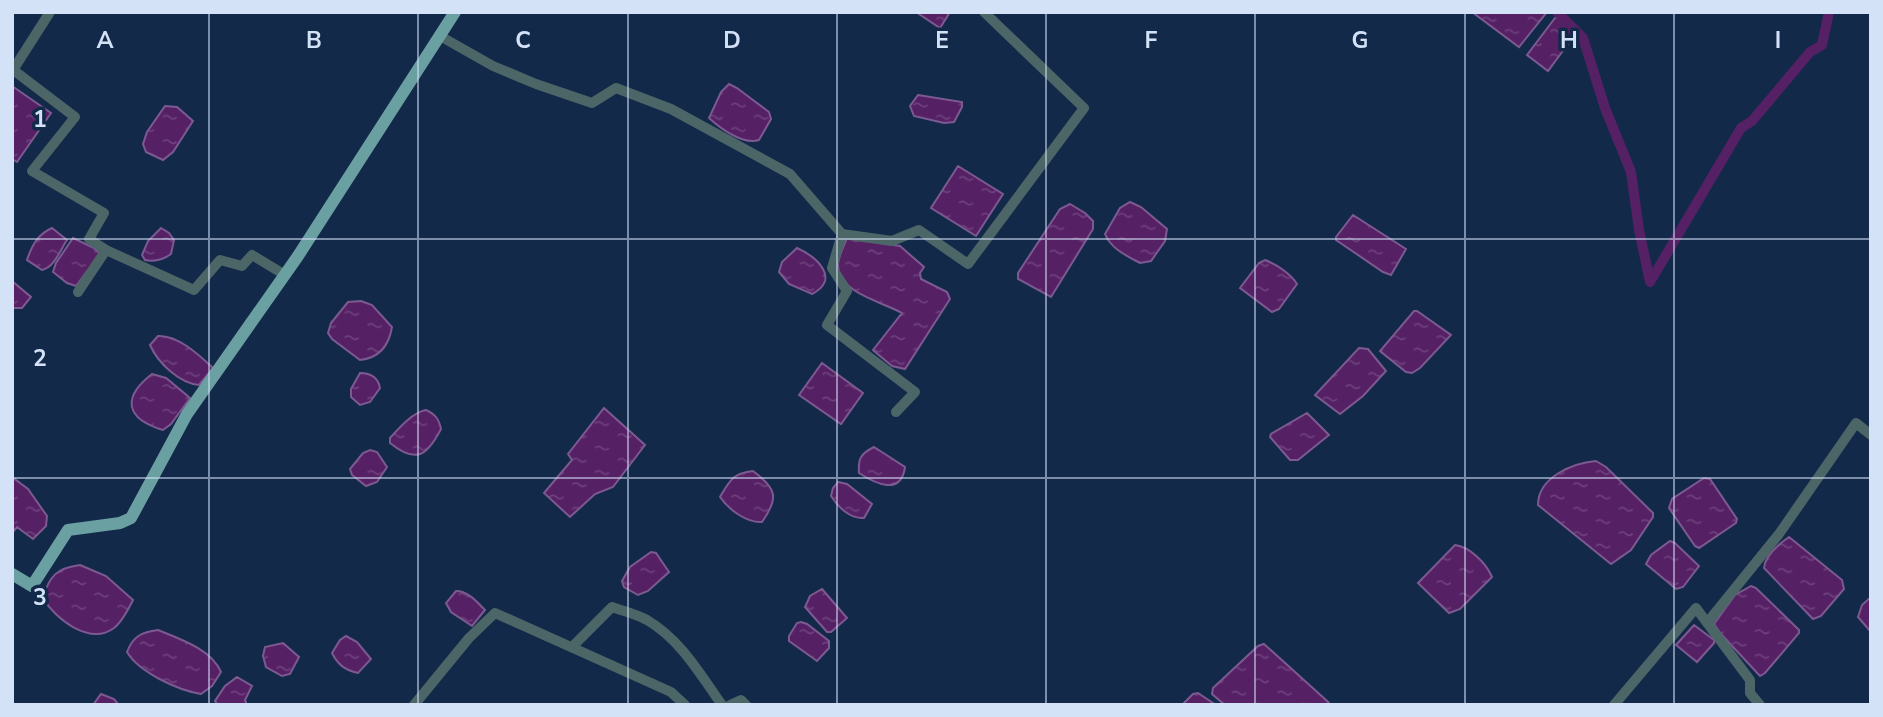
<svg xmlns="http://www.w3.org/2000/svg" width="1883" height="717" viewBox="0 0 1883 717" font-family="'Nunito Sans',sans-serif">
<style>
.water{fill:url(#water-ripples);stroke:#7c5a91;stroke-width:2}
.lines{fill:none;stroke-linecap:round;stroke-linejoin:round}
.canal{stroke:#562065;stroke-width:10}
.minor{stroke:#4c6566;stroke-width:10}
.major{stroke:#6ba0a2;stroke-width:12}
.grid{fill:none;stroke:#d3e2f7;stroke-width:2;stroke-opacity:0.55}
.grid-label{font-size:23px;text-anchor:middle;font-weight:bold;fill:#d3e2f7;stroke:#132949;stroke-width:7;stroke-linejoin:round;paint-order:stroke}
</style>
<defs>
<pattern id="water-ripples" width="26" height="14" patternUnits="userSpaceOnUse" patternTransform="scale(1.75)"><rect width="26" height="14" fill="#562065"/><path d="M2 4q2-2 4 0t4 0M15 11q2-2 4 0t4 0" fill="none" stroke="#6d407c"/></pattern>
</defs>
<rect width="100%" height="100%" fill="#132949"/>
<!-- water -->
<path class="water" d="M916,12H950L940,28Z
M1472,12H1547L1519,47Z
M1558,17L1576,33L1548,71L1527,55L1555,18Z
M729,84L737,88L769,112L771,119L759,140C743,145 721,129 709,118L721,92Z
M12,86L51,113L17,162L12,159Z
M918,95L962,102V107L954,122L944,123L914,116L910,106Z
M165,106L177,107L193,121L173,152L163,160L146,152L143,144L147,132Z
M958,166L1003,194L976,236L931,208Z
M1130,202L1141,207L1167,229L1165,241L1151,261L1140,263C1127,256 1111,249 1105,234L1120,208Z
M1070,204L1085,213L1093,221V229L1051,297L1018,279V273L1060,209Z
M1353,215L1406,249L1391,275L1383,272L1336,240V237Z
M52,228L67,240C60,250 55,267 42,270L27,260C32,245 38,234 52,228Z
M161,228L169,233L174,240L171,254C163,260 155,262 145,260L142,255L148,241Z
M73,238L94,248L100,254L76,286L67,283L53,272L56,263Z
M847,238L900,246L924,267L920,273L921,279L947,292L950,299L905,369L892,366L873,350L902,313C883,302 838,293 838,265C838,257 844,246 847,238Z
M797,248C817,257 841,279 812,294L789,284L779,272L782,262Z
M1265,260C1276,264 1291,274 1297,284L1279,309L1272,312L1240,288L1259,263Z
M12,281L31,297L22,308H12Z
M361,301L372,305L392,327C389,345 380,358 360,360L332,339L328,333L331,323L348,302Z
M1414,311H1417L1451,335L1420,368L1412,373L1406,372L1380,351Z
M158,336C178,335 199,355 213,368L199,385C179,383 158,363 150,345Z
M1359,348L1368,349L1386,371L1363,396L1340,414L1315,395Z
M822,363L863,393L841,424L799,395Z
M360,373C371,373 378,377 380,388L370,402L360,405L351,397V389Z
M152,374L166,378L190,398L171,424L163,430C126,419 121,398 152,374Z
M604,408L645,445L613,487L595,494L570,517L544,493L572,460L568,454Z
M426,410C435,414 439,419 441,429C427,456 416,464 390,443V438C399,428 413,412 426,410Z
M1307,413L1329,435L1298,460H1290L1270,437L1271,434Z
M874,447L905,467C901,496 876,484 859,473C858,459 860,454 874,447Z
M370,450L377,452L387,467L377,482L366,486L352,475L350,469L363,453Z
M1596,461L1606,467L1653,513V517L1631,550L1611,564L1538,505C1538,477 1573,463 1596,461Z
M753,471C777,489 779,498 762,522C747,523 729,510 720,497C730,480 733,473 753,471Z
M12,477L28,489L47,516L46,526L33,539L17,527L12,533Z
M1704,478L1710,479L1737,519L1736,523L1699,548L1695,546L1669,508L1672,499Z
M838,482L847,484L872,504L864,518C850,519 838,507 831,496L833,488Z
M1789,537L1842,580L1844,589L1821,616L1813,619L1764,568C1765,556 1779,544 1789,537Z
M1670,541L1675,543L1699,566L1683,587L1676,589L1646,564L1651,555Z
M1455,545C1470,547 1486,563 1492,577L1460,609L1449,613L1418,583Z
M651,552L656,553L669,572L648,591L638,595L624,587L622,581L630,567Z
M80,565L106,576L133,600C128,610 122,622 114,628C90,646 55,619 43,598C49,576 57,568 80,565Z
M1751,586L1756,588L1799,630V633L1765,673L1760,676L1721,634L1714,624L1735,595Z
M822,589L847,618L831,632H827L805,607L810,596Z
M456,591C468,591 477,602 485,610L472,626L451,612L446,603Z
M1871,597V632L1858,617L1862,605Z
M801,622L807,624L829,641V648L817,661L789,641V636L797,623Z
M1694,625L1714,640V643L1697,662L1676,645Z
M158,630C180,639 211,649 221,672L212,686L201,694C177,690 139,672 127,652C133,636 142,632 158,630Z
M346,636L357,642L371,659L358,673C345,670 338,665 332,653L340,640Z
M283,643L299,657L290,674L282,676L266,667L263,656L265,647Z
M1264,644L1326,700L1331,705H1225L1212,694L1213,688L1258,646Z
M237,677L252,686L245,700L247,705H218L215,701L225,686Z
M1198,693L1216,705H1182L1193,694Z
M101,694L114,699L119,705H93Z"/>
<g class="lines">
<!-- canal -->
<path class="canal" d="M1557,12L1583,38L1605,108L1631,172L1639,230L1650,282L1741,128L1752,121L1810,52L1822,45L1829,12"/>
<!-- minor -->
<path class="minor" d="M440,36L493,66L536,84L592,103L616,88L671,109L790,174L842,234L892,241L919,230L968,264L1084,108L984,12
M12,69L75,117L32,171L104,213L89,239L106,250L194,290L220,260L242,266L252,255L285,275
M13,70L50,12
M842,234L832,268L847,291L827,325L915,392L896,412
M78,292L106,250
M1707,623L1779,534L1856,423L1871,435
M572,647L612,607C623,611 636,614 647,620C681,640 700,674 722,705
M414,705L469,638L495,613L671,692L685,705
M730,705L741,700L746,705
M1614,705L1696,608L1750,680V693L1760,705"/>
<!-- major -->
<path class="major" d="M12,574L32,586L68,530L120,523L131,518L187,414L298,256L455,12"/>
</g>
<!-- grid -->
<path class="grid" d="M209,12V705M418,12V705M628,12V705M837,12V705M1046,12V705M1255,12V705M1465,12V705M1674,12V705M12,239H1871M12,478H1871"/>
<g class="grid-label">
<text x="105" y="48">A</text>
<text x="314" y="48">B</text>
<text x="523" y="48">C</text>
<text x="732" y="48">D</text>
<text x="942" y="48">E</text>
<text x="1151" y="48">F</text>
<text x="1360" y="48">G</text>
<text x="1569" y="48">H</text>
<text x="1778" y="48">I</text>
<text x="40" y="127">1</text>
<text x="40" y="366">2</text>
<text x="40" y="605">3</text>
</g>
<!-- border -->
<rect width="1883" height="717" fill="none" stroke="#d3e2f7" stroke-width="28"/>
</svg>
